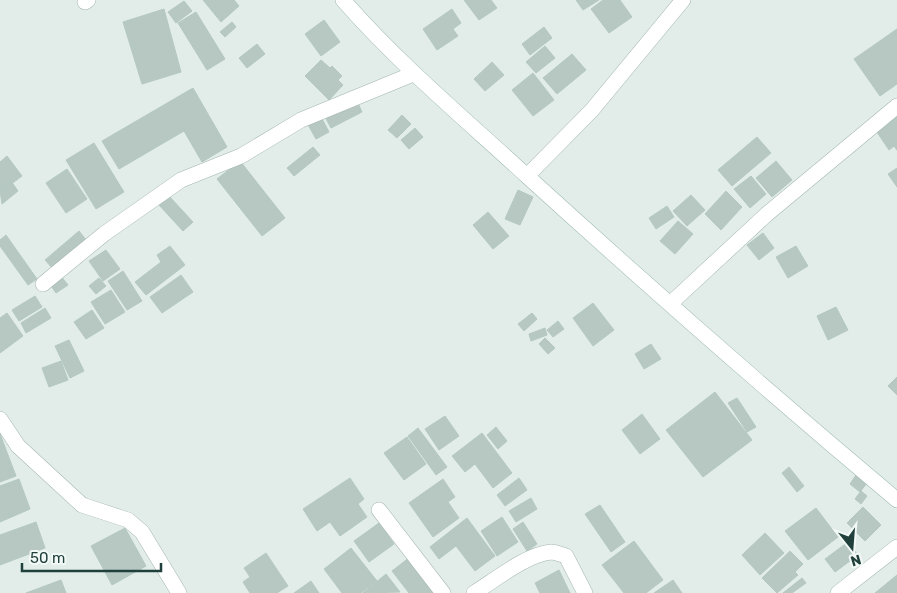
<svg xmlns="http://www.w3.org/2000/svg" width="897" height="593" viewBox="0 0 897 593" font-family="Rubik,sans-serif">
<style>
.building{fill:#b7c8c3;stroke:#b4c8c1}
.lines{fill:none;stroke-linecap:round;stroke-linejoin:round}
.street-casing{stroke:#a4b6b1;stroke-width:16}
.secondary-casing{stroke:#9fbab3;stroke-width:16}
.street{stroke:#fff;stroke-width:15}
.secondary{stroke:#fff;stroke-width:15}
</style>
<rect width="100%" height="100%" fill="#e2ede9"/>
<!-- building -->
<path class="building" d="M203,0H234L239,6L221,22Z
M464,0H491L497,8L479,20Z
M576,0H599L583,10Z
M603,0H620L632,17L609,33L591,9Z
M184,1L192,11L176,23L168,12Z
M164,9L181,72L142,84L123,22Z
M452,9L461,23L453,29L458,36L437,50L423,29Z
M196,12L225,59L207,70L178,23Z
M324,20L340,42L321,56L305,34Z
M232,22L236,27L225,37L220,32Z
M544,27L552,38L530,55L522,44Z
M897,29V84L880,96L854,59Z
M257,44L265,54L247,68L239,58Z
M545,46L555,58L536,73L526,62Z
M572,54L586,70L557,94L543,78Z
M321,60L330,68L332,66L342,76L338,80L343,85L329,100L305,76Z
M492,62L504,75L485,91L474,79Z
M533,73L554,100L533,116L512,90Z
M193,88L227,147L202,162L184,131L119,169L102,141Z
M357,101L362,112L331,128L325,117Z
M320,115L329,132L316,139L307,123Z
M402,115L411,124L397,138L388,130Z
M897,117V150L894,146L889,150L877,132Z
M415,128L423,137L409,149L401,140Z
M757,137L771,153L732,186L718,170Z
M94,143L124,192L96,209L66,160Z
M313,147L320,155L294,176L287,168Z
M7,156L22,176L2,191L0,188V162Z
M240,161L285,218L262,236L217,179Z
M776,161L792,180L772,197L756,178Z
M897,168V187L888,174Z
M67,169L87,199L66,213L46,183Z
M751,176L766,194L750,208L734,189Z
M11,181L18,191L2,204L0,190Z
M518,190L533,197L520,225L505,219Z
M726,191L742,207L721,230L705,214Z
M691,195L705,210L687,226L673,211Z
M169,196L193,222L183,231L159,205Z
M667,206L674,217L656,229L649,218Z
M488,212L509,236L493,249L473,225Z
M678,221L693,234L675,254L660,241Z
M79,231L87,241L54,270L45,260Z
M763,233L774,248L759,260L747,245Z
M6,235L37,279L28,285L0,246V240Z
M170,246L185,265L146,295L135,282L161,262L157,255Z
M796,246L808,266L788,278L776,257Z
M106,250L120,269L103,281L89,261Z
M123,271L142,301L127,310L108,281Z
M60,275L68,285L56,293L49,283Z
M181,275L193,292L162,313L150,297Z
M99,278L106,286L96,294L89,286Z
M111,290L125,312L105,324L91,302Z
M35,296L42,307L19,321L12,310Z
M593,303L614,330L593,346L573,318Z
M836,307L848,330L828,340L817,316Z
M45,308L51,318L26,333L21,323Z
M92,310L104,328L86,339L74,322Z
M7,313L23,336L0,353V318Z
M532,313L537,319L524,331L518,324Z
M558,321L564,329L553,337L547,330Z
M545,328L547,335L531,341L529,334Z
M545,338L555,348L548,354L539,344Z
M69,340L84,371L70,378L55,346Z
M651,344L661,359L644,369L635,354Z
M61,361L68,380L49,387L42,368Z
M897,377V395L888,386Z
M715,392L752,440L703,477L666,430Z
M737,398L756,427L747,432L728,403Z
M642,414L660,439L640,454L622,430Z
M445,416L459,436L439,450L425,429Z
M496,427L507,441L498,449L487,435Z
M418,428L447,467L436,475L408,436Z
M482,433L512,473L493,488L475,464L465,472L452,456Z
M0,434L16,476L0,482Z
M407,437L426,464L404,480L384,453Z
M789,467L804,486L797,492L782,473Z
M856,475L867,483L860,492L850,484Z
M350,478L364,499L358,504L367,517L340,536L330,522L317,531L303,509Z
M519,478L527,490L505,506L497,495Z
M19,479L30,509L0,522V486Z
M443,479L455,497L448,502L459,518L433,537L409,503Z
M861,491L867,496L861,504L855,499Z
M531,498L537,509L516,522L509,511Z
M600,505L625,542L611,552L585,514Z
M863,507L881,525L865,541L847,523Z
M816,508L838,537L808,560L785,531Z
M502,517L518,542L497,556L481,531Z
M467,518L495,556L475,571L456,546L439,559L430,547Z
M36,522L45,548L0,565V535Z
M523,522L537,544L527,551L513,529Z
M379,523L394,544L369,562L354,541Z
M125,528L146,566L112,585L91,546Z
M765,533L784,553L760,575L742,555Z
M634,541L663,580L646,593H624L602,565Z
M848,542L858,555L835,572L825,559Z
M351,548L377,581L361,593H342L324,569Z
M790,551L803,564L795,572L798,575L777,593L762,578Z
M266,553L288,586L277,593H250L243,582L250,577L244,568Z
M410,557L438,593H409L392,571Z
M559,570L570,593H540L535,583Z
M386,574L400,592L363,593Z
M897,575V593H875Z
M802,578L806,583L792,593H783Z
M61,580L66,593H26Z
M673,580L682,593H654Z
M311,581L319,593H294Z"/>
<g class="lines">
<!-- street casing -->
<g class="street-casing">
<path id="street" d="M85,2L88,0
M527,176L592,110L683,0
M43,284L104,234L181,180L241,156L301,120L413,74
M671,303L767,214L897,106
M0,419L18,446L82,505L128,520L142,532L179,593
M379,510L443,593
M474,593C495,580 527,554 551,552C556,552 562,555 566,556L585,593
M838,593L897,547"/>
</g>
<!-- secondary casing -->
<g class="secondary-casing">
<path id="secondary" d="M343,0C400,65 465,119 528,177C649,287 772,395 897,500"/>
</g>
<!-- street -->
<use href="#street" class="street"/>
<!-- secondary -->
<use href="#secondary" class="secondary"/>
</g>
<!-- north arrow -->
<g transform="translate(852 548) rotate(163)" stroke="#f3f9f7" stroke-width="4" paint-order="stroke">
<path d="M0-4L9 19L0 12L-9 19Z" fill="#20403b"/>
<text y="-8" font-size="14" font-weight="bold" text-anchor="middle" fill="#20403b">N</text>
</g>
<!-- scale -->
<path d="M22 563v8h139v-8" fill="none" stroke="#20403b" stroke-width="2.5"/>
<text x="30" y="563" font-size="15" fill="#20403b" stroke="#f3f9f7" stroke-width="4" paint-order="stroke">50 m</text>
</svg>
